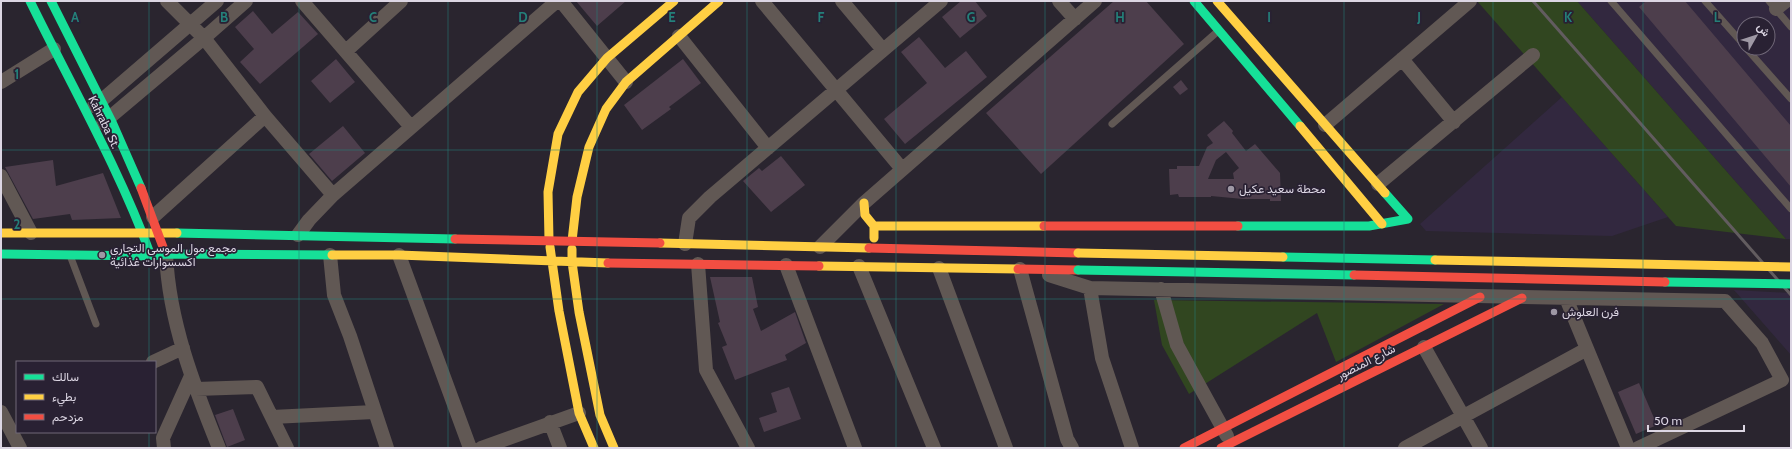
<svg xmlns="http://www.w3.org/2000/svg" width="1792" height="449" viewBox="0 0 1792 449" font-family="Cabin,Vazirmatn,sans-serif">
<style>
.built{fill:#32283f;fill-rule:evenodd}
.green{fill:#314620}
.building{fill:#4d3e4c;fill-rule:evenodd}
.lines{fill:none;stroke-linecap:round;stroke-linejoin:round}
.lane{stroke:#615854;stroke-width:7}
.street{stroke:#615854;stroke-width:14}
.fast{stroke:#16e098;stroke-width:9}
.slow{stroke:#ffcf43;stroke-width:9}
.jam{stroke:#f24e42;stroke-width:9}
.rail{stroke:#625c5f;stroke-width:3}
.fast-bridge{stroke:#16e098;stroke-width:9}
.slow-bridge{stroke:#ffcf43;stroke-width:9}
.jam-bridge{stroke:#f24e42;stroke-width:9}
.grid{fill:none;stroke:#24807a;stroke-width:1;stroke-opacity:0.55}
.poi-dot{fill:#9e98a4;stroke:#292133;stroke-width:1.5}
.labels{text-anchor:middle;stroke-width:3.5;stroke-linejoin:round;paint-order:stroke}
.street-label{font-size:12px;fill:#dcd6e3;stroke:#292133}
.poi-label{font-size:12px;fill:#dcd6e3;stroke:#292133;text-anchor:start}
.grid-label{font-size:13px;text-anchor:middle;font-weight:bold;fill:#24807a;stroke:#292133;stroke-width:3.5;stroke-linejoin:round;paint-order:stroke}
</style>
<rect width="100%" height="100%" fill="#2a252f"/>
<!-- built -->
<path class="built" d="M1577,1H1791V239H1786ZM1744,24H1768V48H1744Z
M1562,97L1668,217L1612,236L1426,231L1420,224Z
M1734,290L1791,293V355Z"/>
<!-- green -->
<path class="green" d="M1477,1H1577L1786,239L1676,226Z
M1154,300L1444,304L1336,362L1317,313L1189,394L1162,345Z"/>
<!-- building -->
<path class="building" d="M576,1H626L597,26Z
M961,1H975L987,16L960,38L942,17Z
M1114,1H1146L1184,44L1041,174L986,113Z
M1646,1H1685L1791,126V187L1639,7Z
M253,11L272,34L298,12L318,34L260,84L240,62L254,49L235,27Z
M919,37L945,68L966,51L987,77L905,144L884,119L927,83L901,52Z
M336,59L355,82L330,103L311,81Z
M683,59L701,83L669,107L671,109L642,130L624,105Z
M1181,80L1188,89L1180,95L1173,87Z
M1224,121L1233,131L1232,133L1246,151L1255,144L1280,173L1281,201H1270V199H1243L1211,196V197H1179L1178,194L1170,195L1169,169H1177V166H1199L1207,147L1213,143L1207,135ZM1226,152L1239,168L1233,173L1234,179H1208L1216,160Z
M343,126L365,153L332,181L309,154Z
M781,156L805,185L771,212L743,181L759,168L762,171Z
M53,160L56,186L103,173L121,218L72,220L70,214L33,219L5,167Z
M710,277H752L758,307L753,309L761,331L795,312L806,343L785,355L787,360L735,380L722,347L727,345L718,323L720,322Z
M1639,383L1657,425L1636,434L1618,392Z
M789,387L801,419L764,432L759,418L777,412L771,393Z
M233,409L245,440L227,447L215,415Z"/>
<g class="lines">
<!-- lane -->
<path class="lane" d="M1611,1L1791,209
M1705,1L1744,45
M1769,1L1791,27
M1746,48L1791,99
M1112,124L1217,32
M71,258L96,324"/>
<!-- street -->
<path class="street" d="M167,1L204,38L265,116L333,195
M302,1L411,127
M561,1L626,82
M762,1L902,169
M842,1L883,50
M1059,1L1075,19
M1776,9L1786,1
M679,36L768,148
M346,51L401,1
M1402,59L1454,122
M1,82L54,49
M94,106L102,100L217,1
M103,123L204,38L246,1
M1325,125L1470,1
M1,176L31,233
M1378,184L1533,55
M153,217L265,116
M298,235L309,220L333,195L557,1
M685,244L689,218L710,197L941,1
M820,247L864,203L1095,1
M166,254C169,322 194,386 219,448
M330,255L334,295L350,336L387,448
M399,255L470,448
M698,264L706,370L748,448
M786,265L855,448
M859,266L934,448
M939,268L1006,448
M1020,269L1067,439L1072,448
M1049,275L1090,288L1725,301L1762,343L1782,380L1638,448
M1090,288L1102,358L1132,448
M1161,289L1177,345L1227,436
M1566,298L1628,448
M1424,347L1481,448
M153,362L183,348
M196,389L257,387L287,448
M1,412L20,448
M272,417L374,412
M550,422L560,448
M164,448L163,438L191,376
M481,448L579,413
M1405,448L1587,349"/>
<!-- fast -->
<path class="fast" d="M30,1C71,85 119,168 151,256
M51,1L112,122L141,188
M1194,1L1300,126
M1238,226H1369L1408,219L1385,193
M177,233L455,239
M1,254L151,256L166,254L332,255"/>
<!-- slow -->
<path class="slow" d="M1217,1L1385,193
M1300,126L1382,224
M864,203L865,215L874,226V238
M874,226H1044
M1,233H177
M549,240L548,192L558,134L578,92L607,58L674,1
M572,241L577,197L589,147L606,109L626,82L719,1
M660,243L869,248
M550,247L559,311L579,413L594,448
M572,249V262L579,312L600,415L614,448
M332,255H399L608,263
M819,266L1018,269"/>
<!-- jam -->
<path class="jam" d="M141,188L163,247
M1044,226H1238
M455,239L660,243
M869,248L1078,253
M608,263L819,266
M1018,269L1078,270
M1184,448L1480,297
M1221,448L1522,298"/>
<!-- rail -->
<path class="rail" d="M1533,1L1791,295"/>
<!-- fast-bridge -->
<path class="fast-bridge" d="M1283,257L1435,260
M1078,270L1354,275
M1665,282L1791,284"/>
<!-- slow-bridge -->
<path class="slow-bridge" d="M1078,253L1283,257
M1435,260L1791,267"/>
<!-- jam-bridge -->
<path class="jam-bridge" d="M1354,275L1665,282"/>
</g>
<!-- grid -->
<path class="grid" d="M149,1V362M299,1V448M448,1V448M597,1V448M747,1V448M896,1V448M1045,1V448M1195,1V448M1344,1V448M1493,1V448M1643,1V448M1,150H1791M1,299H1791M149,432V448"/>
<!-- markers -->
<g class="poi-dot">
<circle cx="1231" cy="189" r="4"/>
<circle cx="102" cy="255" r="4"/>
<circle cx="1554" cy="312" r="4"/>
</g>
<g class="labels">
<!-- street labels -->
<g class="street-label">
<text transform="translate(104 122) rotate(64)" y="4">Kahraba St.</text>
<text transform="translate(1366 362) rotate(-27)" y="4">شارع المنصور</text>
</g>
<!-- poi labels -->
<g class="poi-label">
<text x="1239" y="193">محطة سعيد عكيل</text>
<text x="110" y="252">مجمع مول الموسى التجاري<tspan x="110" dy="14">اكسسوارات غذائية</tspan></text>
<text x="1562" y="316">فرن العلوش</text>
</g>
</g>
<g class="grid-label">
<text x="75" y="22">A</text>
<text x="224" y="22">B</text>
<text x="373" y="22">C</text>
<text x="523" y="22">D</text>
<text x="672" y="22">E</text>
<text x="821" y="22">F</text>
<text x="971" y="22">G</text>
<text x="1120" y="22">H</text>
<text x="1269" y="22">I</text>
<text x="1419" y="22">J</text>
<text x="1568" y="22">K</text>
<text x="1717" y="22">L</text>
<text x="17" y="79">1</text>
<text x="17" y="229">2</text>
</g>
<!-- border -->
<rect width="1792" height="449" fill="none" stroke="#dcd6e3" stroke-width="4"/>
<!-- legend -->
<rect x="16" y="361" width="140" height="72" fill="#292133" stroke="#716979"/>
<rect x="24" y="374" width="20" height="6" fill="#16e098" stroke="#716979"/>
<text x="52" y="381" font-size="12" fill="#dcd6e3">سالك</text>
<rect x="24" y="394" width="20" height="6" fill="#ffcf43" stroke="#716979"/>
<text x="52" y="401" font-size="12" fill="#dcd6e3">بطيء</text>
<rect x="24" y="414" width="20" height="6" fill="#f24e42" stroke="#716979"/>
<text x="52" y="421" font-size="12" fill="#dcd6e3">مزدحم</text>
<!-- north arrow -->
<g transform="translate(1756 36) rotate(51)"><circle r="19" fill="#292133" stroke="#716979"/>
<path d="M0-3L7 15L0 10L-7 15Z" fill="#9e98a4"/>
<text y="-6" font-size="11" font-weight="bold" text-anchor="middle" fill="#dcd6e3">ش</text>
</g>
<!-- scale -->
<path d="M1648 425v6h96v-6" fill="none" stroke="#dcd6e3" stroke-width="2"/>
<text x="1654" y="425" font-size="12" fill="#dcd6e3" stroke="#292133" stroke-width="3" paint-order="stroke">50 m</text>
</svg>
